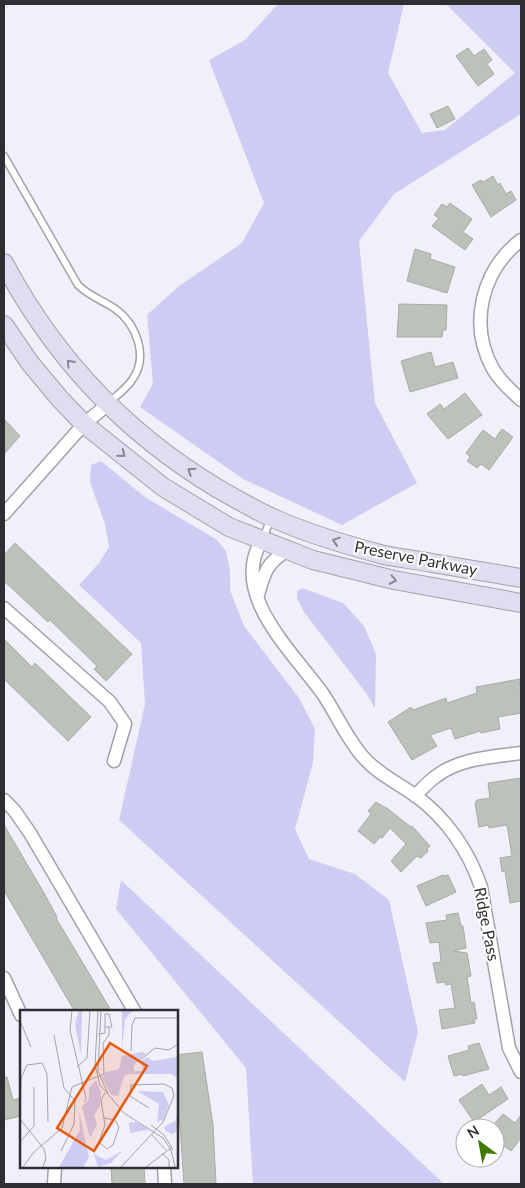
<svg xmlns="http://www.w3.org/2000/svg" width="525" height="1188" viewBox="0 0 525 1188" font-family="Lato,sans-serif">
<style>
.green{fill:#cfccf4}
.building{fill:#bcc2b9;stroke:#a6aba3}
.lines{fill:none;stroke-linecap:round;stroke-linejoin:round}
.lane-casing{stroke:#a2a1aa;stroke-width:9}
.street-casing{stroke:#a2a1aa;stroke-width:15}
.secondary-casing{stroke:#a2a1aa;stroke-width:20}
.lane{stroke:#fff;stroke-width:6}
.street{stroke:#fff;stroke-width:12}
.secondary{stroke:#e0ddf1;stroke-width:18}
.oneway{stroke:#888692}
.labels{text-anchor:middle;stroke-width:4;stroke-linejoin:round;paint-order:stroke}
.street-label{font-size:16px;fill:#2f2f33;stroke:#fff}
.inset-road{fill:none;stroke:#a3a3aa;stroke-width:1}
.view{fill:#e8590c;fill-opacity:0.15;stroke:#e8590c;stroke-width:2.5}
.inset-edge{fill:none;stroke:#2f2f33;stroke-width:2.5}
</style>
<rect width="100%" height="100%" fill="#f1f0fa"/>
<!-- green -->
<path class="green" d="M278,4H404L388,73L422,133L445,130L515,73L446,4H521V114L394,194L359,241L375,403L417,483L342,525L243,479L140,407L153,384L147,315L179,286L242,243L264,203L209,60L245,40Z
M101,461L145,497L217,540L226,551L230,571V590L244,626L299,698L315,729L313,763L295,829L309,859L355,874L389,900L418,1032L405,1082L119,820L145,704L141,643L79,585L99,563L109,547L105,524L90,482L91,465Z
M302,588L343,603L364,626L376,654L375,708L366,693L304,612L297,598V591Z
M121,880L444,1184H253L246,1068L116,909Z"/>
<!-- building -->
<path class="building" d="M468,48L474,56L484,49L492,60L487,64L494,74L478,86L456,56Z
M448,106L455,119L437,128L430,114Z
M493,176L498,185L500,183L506,194L511,191L516,200L491,217L472,185L481,180L483,182Z
M450,203L472,219L463,232L473,239L465,250L432,226L439,218L434,215L442,204L447,207Z
M415,249L431,254L430,259L455,267L447,293L407,281Z
M399,304L447,305L446,330H443L442,337H397Z
M431,352L435,367L453,362L458,378L410,392L401,361Z
M465,393L482,415L448,439L427,414L440,404L444,409Z
M4,419L20,436L4,454Z
M502,429L513,437L489,470L481,464L477,468L467,461L470,457L466,453L483,430L495,439Z
M15,543L132,654L106,681L94,669L97,666L50,620L48,622L4,581V555Z
M4,639L32,667L35,663L91,717L68,741L4,679Z
M520,679L521,713L498,717L500,729L481,733L480,731L455,739L451,728L430,735L437,746L412,760L388,722L411,707L413,710L446,698L447,703L477,693L476,687Z
M521,778V901L510,903L505,871L502,872L500,858L512,856L507,825L489,828L488,825L479,827L475,803L477,800L490,798L488,783Z
M376,802L388,809L411,827L412,826L430,846L427,849L428,851L421,858L417,856L401,872L391,861L406,844L390,828L382,838L380,837L374,844L358,831L371,814L368,811Z
M4,825L44,893L57,917L56,918L112,1012H75L9,899L4,890Z
M443,875L444,876L448,875L456,892L426,906L417,886Z
M458,913L461,926H463L466,948L453,951L467,953L471,976L467,977L471,1003L474,1002L477,1019H474L475,1023L442,1029L439,1010L455,1008L451,984L446,985L445,982L437,983L433,963L441,962L439,942L430,943L426,923L447,920L446,915Z
M479,1043L489,1069L463,1076L462,1074L454,1076L448,1056L469,1050L468,1046Z
M202,1052L213,1125L216,1184H184L180,1125L176,1106V1055Z
M4,1077H7L13,1100L21,1098V1116L4,1120Z
M482,1084L489,1095L501,1087L508,1099L474,1122L459,1100Z
M503,1114L515,1123L521,1115V1138L511,1151L504,1146L501,1149L495,1144V1123Z
M111,1167H144L145,1184H112Z"/>
<g class="lines">
<!-- lane casing -->
<g class="lane-casing">
<path id="lane" d="M4,156L78,285C89,296 102,300 114,308C137,324 149,357 132,380C127,388 117,395 110,402
M262,540L271,519"/>
</g>
<!-- street casing -->
<g class="street-casing">
<path id="street" d="M521,240C482,270 468,324 493,369C500,381 511,391 521,400
M4,514L84,424L107,405
M262,540C228,594 294,653 323,694C337,715 347,739 364,758C378,774 398,783 416,796C446,818 469,851 481,887L509,1048L521,1072
M258,595C264,573 267,562 288,550
M4,608L110,702L125,724L114,761
M415,796C422,789 428,782 435,777C459,758 492,757 521,753
M4,800L14,810L30,833L135,1012
M4,978L21,1015
M164,1167L165,1184
M54,1184L55,1167"/>
</g>
<!-- secondary casing -->
<g class="secondary-casing">
<path id="secondary" d="M4,263C58,365 135,443 236,499C248,505 260,513 273,518C308,534 346,545 384,555C399,558 416,560 432,563C462,568 492,573 521,578
M4,325L30,363L60,399L84,424L163,487L229,527L313,560L394,580L521,603"/>
</g>
<!-- lane -->
<use href="#lane" class="lane"/>
<!-- street -->
<use href="#street" class="street"/>
<!-- secondary -->
<use href="#secondary" class="secondary"/>
</g>
<!-- one-way arrows -->
<defs><path id="oneway-chevron" d="M-2-3.5L2.5 0L-2 3.5" fill="none" stroke-width="1.6" stroke-linecap="round" stroke-linejoin="round" transform="scale(1.25)"/></defs>
<g class="oneway">
<use href="#oneway-chevron" transform="translate(70 363) rotate(-132)"/>
<use href="#oneway-chevron" transform="translate(122 454) rotate(39)"/>
<use href="#oneway-chevron" transform="translate(191 471) rotate(-147)"/>
<use href="#oneway-chevron" transform="translate(336 541) rotate(-162)"/>
<use href="#oneway-chevron" transform="translate(393 580) rotate(12)"/>
</g>
<g class="labels">
<!-- street labels -->
<g class="street-label">
<text transform="translate(416 558) rotate(11)" y="6">Preserve Parkway</text>
<text transform="translate(487 924) rotate(79)" y="6">Ridge Pass</text>
</g>
</g>
<!-- overview -->
<g transform="translate(20 1010)">
<rect width="158" height="158" fill="#f1f0fa"/>
<path d="M59,0H62V7L61,45L55,15ZM102,0H119L110,3L105,10L102,40ZM122,42L126,44L114,55V61H123L121,51L127,47L133,51L157,47V68L151,64H109L104,66L98,86L91,85L82,68L86,62L99,59L102,46ZM76,70L81,82L80,96L74,105L77,114L70,128L62,97L69,89V78ZM117,81L143,82L149,95L143,110L137,112L139,94ZM59,101L69,147L63,157H39L60,120ZM157,105V121L153,124L146,121L144,117L155,111ZM115,112L126,117L128,120L110,123L109,113ZM102,141L91,153L78,157L74,144L86,150Z" fill="#cfccf4"/>
<path class="inset-road" d="M52,0L50,20L66,88L64,92M78,0L75,55L80,75L104,103L143,128L151,140L155,157M81,0L78,61L88,84M0,11L11,37M89,17H92L89,4M78,24L85,23V4H89M34,25L44,78L55,91L54,114L41,141M111,41L112,15L115,8H158M120,50L135,38L149,40L158,34M57,57L67,48L70,0M84,108L95,110L99,117L93,135L87,139L79,132L85,115L81,90L85,83M131,115L144,125L153,140M132,125L146,140M0,132L14,116V77M142,143L149,150V157M3,157L14,142L42,118L52,77L84,64L83,33L89,25V17H85M23,157L26,148L24,139L0,109L1,68L7,55L22,53L27,64L28,112M101,157L143,112L154,86L152,78L144,74L111,75L110,86L129,98M126,157L151,138"/>
<path class="view" d="M90,33L127,56L74,141L37,118Z"/>
<rect width="158" height="158" class="inset-edge"/>
</g>
<!-- border -->
<rect width="525" height="1188" fill="none" stroke="#2f2f33" stroke-width="10"/>
<!-- north arrow -->
<g transform="translate(480 1143) rotate(328)"><circle r="24" fill="#ffffff" stroke="#acacad"/>
<path d="M0-4L9 19L0 12L-9 19Z" fill="#437702"/>
<text y="-8" font-size="14" font-weight="bold" text-anchor="middle" fill="#2f2f33">N</text>
</g>
</svg>
